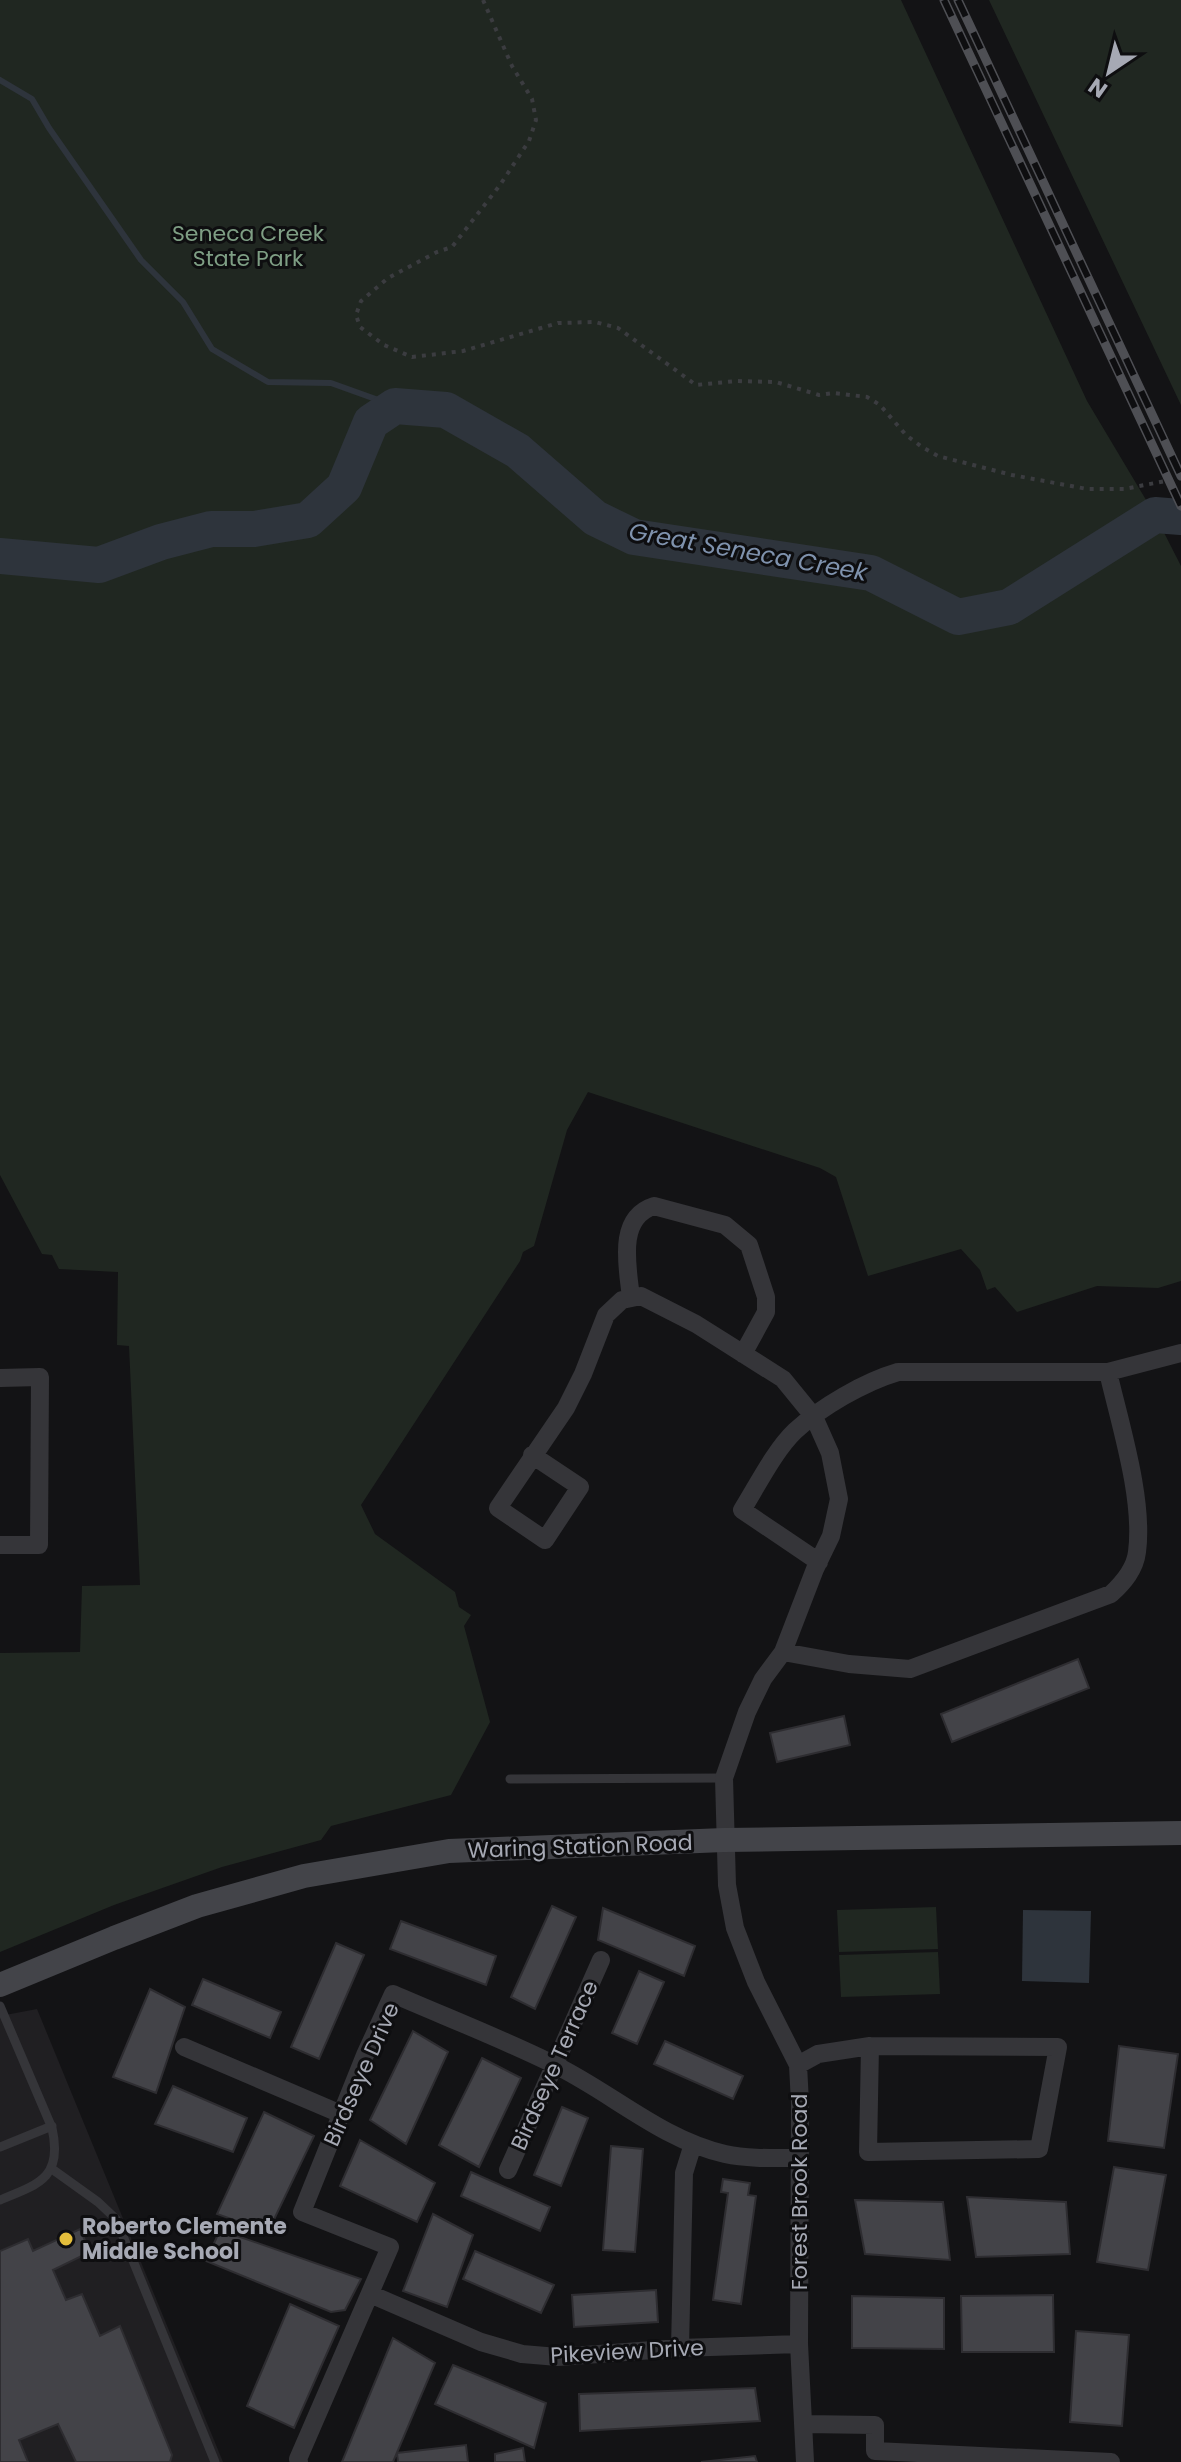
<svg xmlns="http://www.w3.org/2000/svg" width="1181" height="2462" viewBox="0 0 1181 2462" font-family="Poppins,sans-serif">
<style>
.built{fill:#201f22}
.green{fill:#202721}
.water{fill:#2e343c}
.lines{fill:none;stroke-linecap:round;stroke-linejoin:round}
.stream{stroke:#2e343c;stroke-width:6}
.river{stroke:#2e343c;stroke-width:36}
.building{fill:#434348;stroke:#2e2d31;stroke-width:2}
.path{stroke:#3b3c40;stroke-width:4;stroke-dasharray:4 6;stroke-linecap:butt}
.lane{stroke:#353539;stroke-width:9}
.street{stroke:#353539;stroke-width:18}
.secondary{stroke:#434449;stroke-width:24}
.rail-casing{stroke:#4e4f54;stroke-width:9}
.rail{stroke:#0e0e10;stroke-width:6;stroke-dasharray:18;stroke-linecap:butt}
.poi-dot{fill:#e4be3c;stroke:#0e0e10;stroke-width:3}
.labels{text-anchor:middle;stroke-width:6;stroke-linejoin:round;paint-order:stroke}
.park-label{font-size:22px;fill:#7e9e84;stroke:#0e0e10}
.street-label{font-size:22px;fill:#a6a9b4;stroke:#0e0e10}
.poi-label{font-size:22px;font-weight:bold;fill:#a6a9b4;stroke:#0e0e10;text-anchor:start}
.water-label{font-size:24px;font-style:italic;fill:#7f92ad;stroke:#0e0e10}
</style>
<rect width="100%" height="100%" fill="#131315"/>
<!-- built -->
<path class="built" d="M37,2009L223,2462H0V2016Z"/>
<!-- green -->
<path class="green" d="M0,0H901L1087,401L1155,515L1181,566V1281L1158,1288L1097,1286L1017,1312L995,1287L987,1290L980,1270L961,1249L868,1276L836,1177L820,1168L588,1092L567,1130L534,1246L523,1252L520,1261L361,1505L375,1534L455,1592L459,1607L471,1615L464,1626L490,1722L451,1795L331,1826L321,1840L222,1867L114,1905L0,1952V1653L80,1652L82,1586L140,1585L129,1346L117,1345L118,1272L59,1269L52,1255L42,1254L0,1175Z
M989,0H1181V405Z
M936,1907L938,1949L839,1952L837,1910Z
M938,1952L940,1994L841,1997L839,1955Z"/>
<!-- water -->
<path class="water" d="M1023,1910L1091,1911L1089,1983L1022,1981Z"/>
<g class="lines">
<!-- stream -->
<path class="stream" d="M0,80L32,99L49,128L141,260L183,302L212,349L268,382L331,383L395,406"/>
<!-- river -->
<path class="river" d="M0,556L99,565L161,542L211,529H254L308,520L344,487L371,422L395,406L446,410L518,451L595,518L634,537L871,573L958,617L1009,607L1155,515L1181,517"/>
</g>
<!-- building -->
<path class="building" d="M1078,1659L1089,1688L952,1742L941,1714Z
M844,1716L850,1745L777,1762L770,1733Z
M552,1906L576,1917L535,2009L511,1997Z
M603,1908L695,1946L684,1976L598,1940Z
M401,1921L496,1956L486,1985L390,1949Z
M336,1943L364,1955L319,2059L291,2047Z
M639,1971L664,1982L637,2044L612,2033Z
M203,1979L281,2012L270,2038L192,2005Z
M150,1989L185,2007L156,2093L113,2077Z
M413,2031L448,2052L406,2144L370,2120Z
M665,2041L743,2076L733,2099L654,2064Z
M1119,2046L1178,2054L1164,2148L1108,2141Z
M482,2058L521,2078L479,2167L439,2145Z
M173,2086L247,2118L233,2152L155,2124Z
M562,2107L588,2118L561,2186L534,2175Z
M264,2112L314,2136L268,2232L217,2214Z
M360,2140L435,2183L417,2222L340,2186Z
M611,2146L643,2149L635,2252L603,2250Z
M1114,2167L1166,2175L1148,2270L1097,2262Z
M471,2172L550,2207L540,2231L461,2196Z
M723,2179L750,2183L748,2195L756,2196L741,2304L713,2300L728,2193L721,2192Z
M967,2197L1066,2202L1070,2254L976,2257Z
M855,2200L943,2202L950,2260L865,2254Z
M433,2214L473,2235L447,2307L403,2291Z
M80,2229L90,2252L53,2270L66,2300L82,2294L100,2336L120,2326L172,2455L170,2462H76L58,2424L19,2440L28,2462H0V2251L28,2239L33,2251Z
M220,2230L361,2279L345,2310L331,2312L206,2261Z
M475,2251L554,2285L541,2313L463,2279Z
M656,2290L658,2322L574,2327L572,2295Z
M1053,2295L1054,2352H962L961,2296Z
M852,2296L944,2298V2349L852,2348Z
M290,2304L339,2326L294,2428L247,2406Z
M1076,2331L1129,2335L1122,2426L1070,2422Z
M393,2338L435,2363L393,2462H342Z
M453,2365L546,2403L534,2448L435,2404Z
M755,2388L760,2421L580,2431L579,2394Z
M466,2445L468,2462H398L397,2453Z
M523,2448L525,2462H495V2454Z
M755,2456L757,2462H701Z"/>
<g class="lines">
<!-- path -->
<path class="path" d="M483,0L512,66L532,99L536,120L529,141L500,185L452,247L437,252L388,278L361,301L356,315L360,327L384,345L412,357L463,351L558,323L595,322L618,328L696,385L736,381L776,382L819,395L834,393L867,397L880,405L906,435L922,447L938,456L1012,475L1087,489H1124L1181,478"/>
<!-- lane -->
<path class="lane" d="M510,1779L724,1778
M0,2006L52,2128C63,2177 40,2184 0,2200
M0,2147L52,2126
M52,2169L98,2202L116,2219L215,2462"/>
<!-- street -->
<path class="street" d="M631,1298C628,1268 616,1218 654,1206L725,1225L749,1245L766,1297V1312L743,1354
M0,1378L40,1377L39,1545H0
M532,1455L580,1487L545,1540L498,1508L566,1408L583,1374L606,1315L622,1300L641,1296L696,1324L783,1379L814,1417L830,1453L839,1499L831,1536L815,1569L783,1652L763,1679L747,1712L724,1778L727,1885L735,1928L756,1982L798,2065L800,2103L799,2344L805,2462
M819,1562L742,1510C757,1486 775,1450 795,1431C821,1407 864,1382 898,1372H1108L1181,1353
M783,1652L849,1664L910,1669L1111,1594C1124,1582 1135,1569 1137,1552C1144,1499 1120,1424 1108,1372
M184,2047L341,2114
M798,2065L818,2054L870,2046L1058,2047L1039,2149L868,2152L870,2046
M508,2170L601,1960
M370,2294L481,2342L522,2354L558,2357L680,2348L799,2344
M680,2348L684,2173L693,2144
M804,2424L875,2425V2451L1111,2462
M299,2462L298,2459L390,2247L302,2212L365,2055L393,1994C446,2017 500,2038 551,2063C610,2091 660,2139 725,2154C749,2159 774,2158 798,2158"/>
<!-- secondary -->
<path class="secondary" d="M0,1985L114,1938L197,1906L304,1876L449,1851L724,1840L1181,1833"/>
<!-- rail casing -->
<g class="rail-casing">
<path id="rail" d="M944,0L1181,506
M958,0L1181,476"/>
</g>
<!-- rail -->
<use href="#rail" class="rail"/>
</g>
<!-- markers -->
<circle class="poi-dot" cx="66" cy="2239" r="8"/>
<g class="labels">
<!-- park labels -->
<g class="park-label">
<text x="248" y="241">Seneca Creek<tspan x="248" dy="25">State Park</tspan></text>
</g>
<!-- street labels -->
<g class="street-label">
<text transform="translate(580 1846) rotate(-2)" y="8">Waring Station Road</text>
<text transform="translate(554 2065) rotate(-66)" y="8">Birdseye Terrace</text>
<text transform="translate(361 2074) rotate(-66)" y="8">Birdseye Drive</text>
<text transform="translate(799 2192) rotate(-90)" y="8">Forest Brook Road</text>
<text transform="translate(627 2351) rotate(-3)" y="8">Pikeview Drive</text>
</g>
<!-- poi labels -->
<g class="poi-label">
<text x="82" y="2234">Roberto Clemente<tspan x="82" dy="25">Middle School</tspan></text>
</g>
<!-- water labels -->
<g class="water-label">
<text transform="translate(748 552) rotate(10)" y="8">Great Seneca Creek</text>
</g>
</g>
<!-- north arrow -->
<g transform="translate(1109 72) rotate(215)" stroke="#0e0e10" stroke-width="6" paint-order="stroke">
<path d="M0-6L14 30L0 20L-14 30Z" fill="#a6a9b4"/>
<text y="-12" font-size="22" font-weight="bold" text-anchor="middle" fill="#a6a9b4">N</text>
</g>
</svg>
